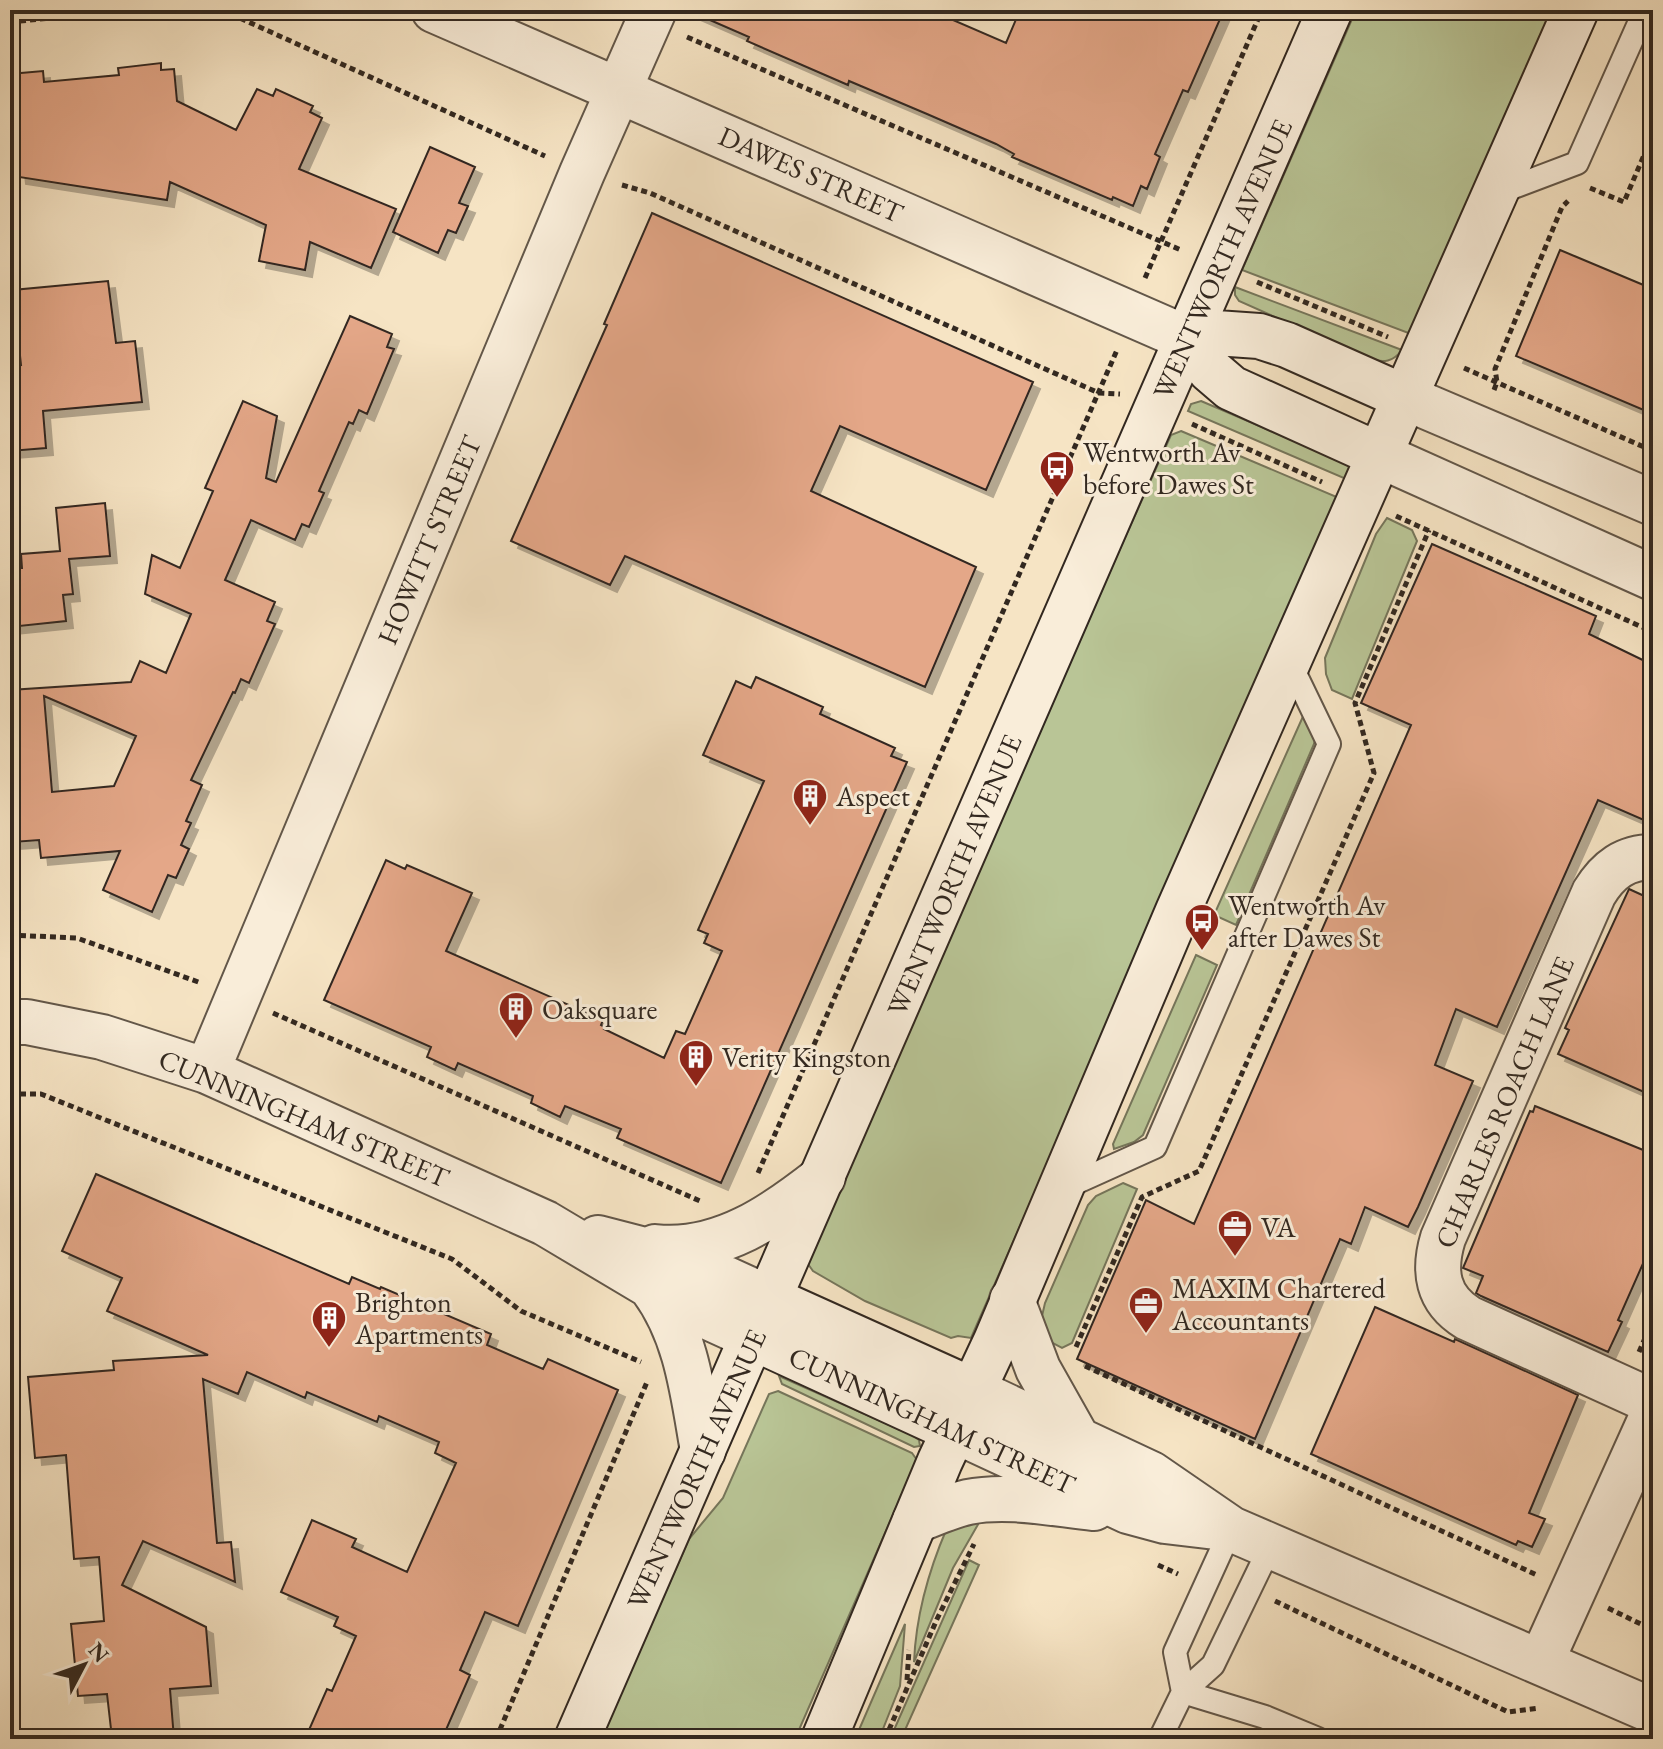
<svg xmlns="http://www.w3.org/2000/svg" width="1663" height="1749" viewBox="0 0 1663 1749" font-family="'EB Garamond',serif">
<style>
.green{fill:#b9c596;stroke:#76765b;stroke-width:2}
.building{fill:#e4a788;stroke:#322820;stroke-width:2;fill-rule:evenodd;filter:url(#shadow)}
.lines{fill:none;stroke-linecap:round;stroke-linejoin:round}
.service-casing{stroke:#635749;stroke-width:26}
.minor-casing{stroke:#635749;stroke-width:48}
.secondary-casing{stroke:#322820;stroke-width:48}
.path{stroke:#322820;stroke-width:5;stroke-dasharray:6 4;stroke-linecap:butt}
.service{stroke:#f9edd9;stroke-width:22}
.minor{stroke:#f9edd9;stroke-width:44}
.secondary{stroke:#f9edd9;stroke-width:44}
.labels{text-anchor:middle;stroke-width:6;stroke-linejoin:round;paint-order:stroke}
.street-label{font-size:28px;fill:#322820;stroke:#f9edd9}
.poi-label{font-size:28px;fill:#322820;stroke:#f9edd9;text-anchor:start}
</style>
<defs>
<filter id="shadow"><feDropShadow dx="7" dy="7" stdDeviation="0" flood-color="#0004"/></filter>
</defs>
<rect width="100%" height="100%" fill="#f6e4c4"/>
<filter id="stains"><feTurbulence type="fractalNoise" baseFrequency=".0025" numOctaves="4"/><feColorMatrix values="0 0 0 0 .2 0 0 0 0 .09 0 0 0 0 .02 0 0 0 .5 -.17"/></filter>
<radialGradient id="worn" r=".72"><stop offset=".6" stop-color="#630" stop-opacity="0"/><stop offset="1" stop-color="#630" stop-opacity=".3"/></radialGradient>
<!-- green -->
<path class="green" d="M1356,10H1552L1411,334L1242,270Z
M1235,287L1402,350C1393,362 1384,363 1370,359L1239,301L1235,295Z
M1201,401L1348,464L1351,468L1346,479L1188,411L1191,404Z
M1181,431L1339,498L971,1338L958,1336L951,1338L865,1301L813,1271L808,1264L1119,551L1171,435Z
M1387,518L1412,530L1417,541L1352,699L1332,690L1326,674L1325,658L1376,534Z
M1305,712L1315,740L1314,744L1236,925L1214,915Z
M1196,955L1217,965L1143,1135L1134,1142L1114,1149L1113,1144Z
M1123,1183L1137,1189L1072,1343L1062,1348L1043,1338L1042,1316L1045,1303L1088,1205L1096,1196Z
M779,1376L912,1435L919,1440L920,1446L914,1447L782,1384Z
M778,1391L912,1453L917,1460L795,1739H601L689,1539L723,1498L769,1394Z
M980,1521L953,1568L914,1662C916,1614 928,1572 947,1528Z
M969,1560L979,1565L901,1739H890Z
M905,1624L900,1686L879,1739H855Z"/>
<!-- building -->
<path class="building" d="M687,10H930L1006,43L1020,10H1224L1188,92L1183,90L1155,154L1160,157L1147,189L1141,186L1133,206L1113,197L1112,200L1012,157L1014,154L996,144L927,114L849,81L848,85L747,41L749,37Z
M161,63V70L174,69L177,101L236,130L257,89L273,96L276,89L313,106L310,112L322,118L299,169L396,209L371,268L310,242L305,270L259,261L266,225L170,182L167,200L19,177L16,148L10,149V74L43,71L44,82L119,75L118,68Z
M430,147L475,167L459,203L468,206L456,233L448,230L438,253L393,232Z
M652,213L1033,382L986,490L840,426L811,491L976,567L925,687L625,556L610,585L511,541L607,325L604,324Z
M1560,250L1653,289V414L1516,356Z
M108,281L116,343L135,341L142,402L43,411L46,448L10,451V366L21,365L13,290Z
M350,316L392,334L387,347L394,349L367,414L359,410L353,424L349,422L319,491L324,493L309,527L302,524L295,540L251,520L225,580L275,602L267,621L275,624L249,683L241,679L235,693L233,692L191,780L202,785L186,821L191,823L181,845L189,849L176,878L168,875L152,912L103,890L120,851L41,858L39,840L13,842L10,811V690L131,682L140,661L166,673L191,614L145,594L152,555L180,568L213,491L205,488L243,401L277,416L266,478L276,482ZM44,696L136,736L114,786L52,792Z
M105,503L110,556L69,559L73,594L63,595L66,621L10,627V568H22L21,554L60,551L56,508Z
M1432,544L1596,616L1589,634L1653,665V824L1598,800L1497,1027L1456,1009L1435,1065L1473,1081L1418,1207L1408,1227L1365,1207L1351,1244L1340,1239L1255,1439L1077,1359L1146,1200L1194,1224L1411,725L1361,703Z
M756,677L823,707L820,714L895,748L891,756L907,762L721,1183L617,1138L621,1129L565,1106L560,1117L531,1103L533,1096L458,1063L455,1070L427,1057L431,1047L324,1000L386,860L405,869L407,865L472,893L446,951L603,1020L601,1025L605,1027L604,1029L664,1058L676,1031L685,1034L722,951L704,943L708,934L698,930L764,781L703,755L736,681L751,688Z
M1629,889L1653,900V1096L1558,1054L1569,1030L1565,1028Z
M1535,1106L1653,1154V1241L1618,1320L1622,1322L1608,1352L1481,1296L1476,1293L1483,1276L1463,1268L1530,1111L1533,1112Z
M96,1174L349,1284L352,1277L380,1289L381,1287L491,1334L487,1345L543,1369L548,1359L618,1390L518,1626L485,1612L460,1670L470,1675L442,1739H305L327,1689L332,1691L356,1636L334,1626L338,1617L281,1592L312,1520L356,1539L352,1547L407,1572L456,1463L435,1453L439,1442L379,1416L377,1422L307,1392L305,1398L247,1372L238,1394L203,1379L217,1543L231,1542L235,1582L143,1541L122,1585L206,1627L211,1686L170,1689L174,1739H127L126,1729H111L107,1694L78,1696L71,1624L104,1621L99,1557L74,1559L66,1455L35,1458L28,1377L114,1370L113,1361L208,1355L107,1311L122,1278L62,1251Z
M1375,1307L1454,1342L1455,1339L1578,1395L1529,1513L1545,1519L1532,1547L1518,1541L1516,1545L1311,1454Z"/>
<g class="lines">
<!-- service casing -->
<g class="service-casing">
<path id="service" d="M1495,194L1577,163L1645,10
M1064,1188L1155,1147L1329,744L1289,661
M1183,1692L1175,1652L1231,1529
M1183,1692L1265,1717L1318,1739
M1160,1739L1183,1692L1213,1665L1270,1547"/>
</g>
<!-- minor casing -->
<g class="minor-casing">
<path id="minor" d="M434,10L1188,339
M1404,397L1653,503
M1379,455L1653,578
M1653,857C1625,857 1608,870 1594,893L1443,1238C1433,1271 1437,1299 1468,1318L1653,1402
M10,1022H27L102,1037L207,1071L545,1223L686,1307L754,1338
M207,1071L582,173L654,10
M598,1238L687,1261L770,1299
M655,1247C720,1254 775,1215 823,1177
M652,1288C687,1335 693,1394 703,1451
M1012,1300L1038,1369L1078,1440
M974,1391L1151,1474L1231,1529L1653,1711
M954,1430L1128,1511L1165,1521L1224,1528
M915,1521C932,1514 950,1506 968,1502C1008,1494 1054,1504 1094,1508
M1541,1662L1653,1414"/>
</g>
<!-- secondary casing -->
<g class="secondary-casing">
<path id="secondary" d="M1379,455L1231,388L1210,370L1188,339L1216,333L1259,336L1287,345L1404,397
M770,1299L974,1391
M754,1338L954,1430
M577,1739L1330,10
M824,1739L940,1461L996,1341L1178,911L1576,10"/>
</g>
<!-- path -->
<path class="path" d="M222,10L545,156
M10,22L132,10
M687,37L1181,250
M622,185L650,193L1099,393L1120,394
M1590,188L1624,202L1653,134
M1145,278L1262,10
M1257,282L1388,337
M1464,368L1653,451
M1494,390L1497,382L1495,369L1562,207L1568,201
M1192,424L1322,482
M1396,516L1653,632
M10,935L77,938L201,983
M273,1013L700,1201
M10,1094H41L452,1259L521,1311L641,1362
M758,1173L1117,350
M1076,1347L1142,1197L1199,1171L1374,773L1355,703L1429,530
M1639,1352L1653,1320
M1085,1366L1537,1575
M1158,1565L1178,1574
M1275,1601L1508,1712L1539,1708
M1608,1608L1653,1630
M10,1639L20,1739
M907,1680L909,1650
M496,1739L647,1382
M885,1739L937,1619L974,1544"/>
<!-- service -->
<use href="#service" class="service"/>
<!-- minor -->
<use href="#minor" class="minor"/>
<!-- secondary -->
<use href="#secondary" class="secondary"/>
</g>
<!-- icons -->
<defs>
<g id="bus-pin" transform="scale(1.8)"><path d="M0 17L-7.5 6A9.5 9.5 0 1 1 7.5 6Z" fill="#8f2418" stroke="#f9edd9"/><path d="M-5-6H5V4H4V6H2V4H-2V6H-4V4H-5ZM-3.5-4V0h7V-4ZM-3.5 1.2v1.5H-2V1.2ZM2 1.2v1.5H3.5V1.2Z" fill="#fff"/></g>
<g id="building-pin" transform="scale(1.8)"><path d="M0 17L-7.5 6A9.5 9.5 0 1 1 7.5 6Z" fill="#8f2418" stroke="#f9edd9"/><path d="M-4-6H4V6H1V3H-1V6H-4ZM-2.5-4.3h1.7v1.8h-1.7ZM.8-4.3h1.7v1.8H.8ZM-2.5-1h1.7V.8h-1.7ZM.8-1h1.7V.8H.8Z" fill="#fff"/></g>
<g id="office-pin" transform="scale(1.8)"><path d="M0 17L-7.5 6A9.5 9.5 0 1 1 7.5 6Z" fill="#8f2418" stroke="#f9edd9"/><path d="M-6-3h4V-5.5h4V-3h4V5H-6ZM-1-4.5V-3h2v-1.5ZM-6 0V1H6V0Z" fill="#fff"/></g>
</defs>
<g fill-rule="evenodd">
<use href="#bus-pin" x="1057" y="468"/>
<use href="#building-pin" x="810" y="796"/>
<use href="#bus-pin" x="1202" y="921"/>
<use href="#building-pin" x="516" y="1009"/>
<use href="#building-pin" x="696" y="1057"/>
<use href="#office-pin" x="1235" y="1227"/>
<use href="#office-pin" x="1146" y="1304"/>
<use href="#building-pin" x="329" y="1318"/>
</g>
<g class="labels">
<!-- street labels -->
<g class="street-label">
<text transform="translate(811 174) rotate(24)" y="10">DAWES STREET</text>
<text transform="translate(1222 259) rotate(-66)" y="10">WENTWORTH AVENUE</text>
<text transform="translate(429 540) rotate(-67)" y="10">HOWITT STREET</text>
<text transform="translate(954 875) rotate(-67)" y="10">WENTWORTH AVENUE</text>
<text transform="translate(1504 1102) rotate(-67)" y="10">CHARLES ROACH LANE</text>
<text transform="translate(304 1118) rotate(23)" y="10">CUNNINGHAM STREET</text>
<text transform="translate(932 1420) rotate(25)" y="10">CUNNINGHAM STREET</text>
<text transform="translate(696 1469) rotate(-66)" y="10">WENTWORTH AVENUE</text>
</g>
<!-- poi labels -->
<g class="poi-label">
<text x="1083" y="462">Wentworth Av<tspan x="1083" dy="32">before Dawes St</tspan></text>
<text x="836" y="806">Aspect</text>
<text x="1228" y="915">Wentworth Av<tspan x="1228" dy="32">after Dawes St</tspan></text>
<text x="542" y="1019">Oaksquare</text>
<text x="722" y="1067">Verity Kingston</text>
<text x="1261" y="1237">VA</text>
<text x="1172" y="1298">MAXIM Chartered<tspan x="1172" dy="32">Accountants</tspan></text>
<text x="355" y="1312">Brighton<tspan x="355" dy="32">Apartments</tspan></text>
</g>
</g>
<!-- margin -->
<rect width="1663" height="1749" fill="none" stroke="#f6e4c4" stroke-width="40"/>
<rect x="12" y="12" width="1639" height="1725" fill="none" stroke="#322820" stroke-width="4"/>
<rect x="20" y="20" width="1623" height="1709" fill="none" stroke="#322820" stroke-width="2"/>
<!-- north arrow -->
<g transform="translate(84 1665) rotate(49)" stroke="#f9edd9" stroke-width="6" paint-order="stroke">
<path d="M0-6L14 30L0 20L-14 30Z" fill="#322820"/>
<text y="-12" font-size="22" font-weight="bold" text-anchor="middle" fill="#322820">N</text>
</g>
<rect width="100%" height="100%" filter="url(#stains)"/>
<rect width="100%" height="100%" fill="url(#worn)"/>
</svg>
